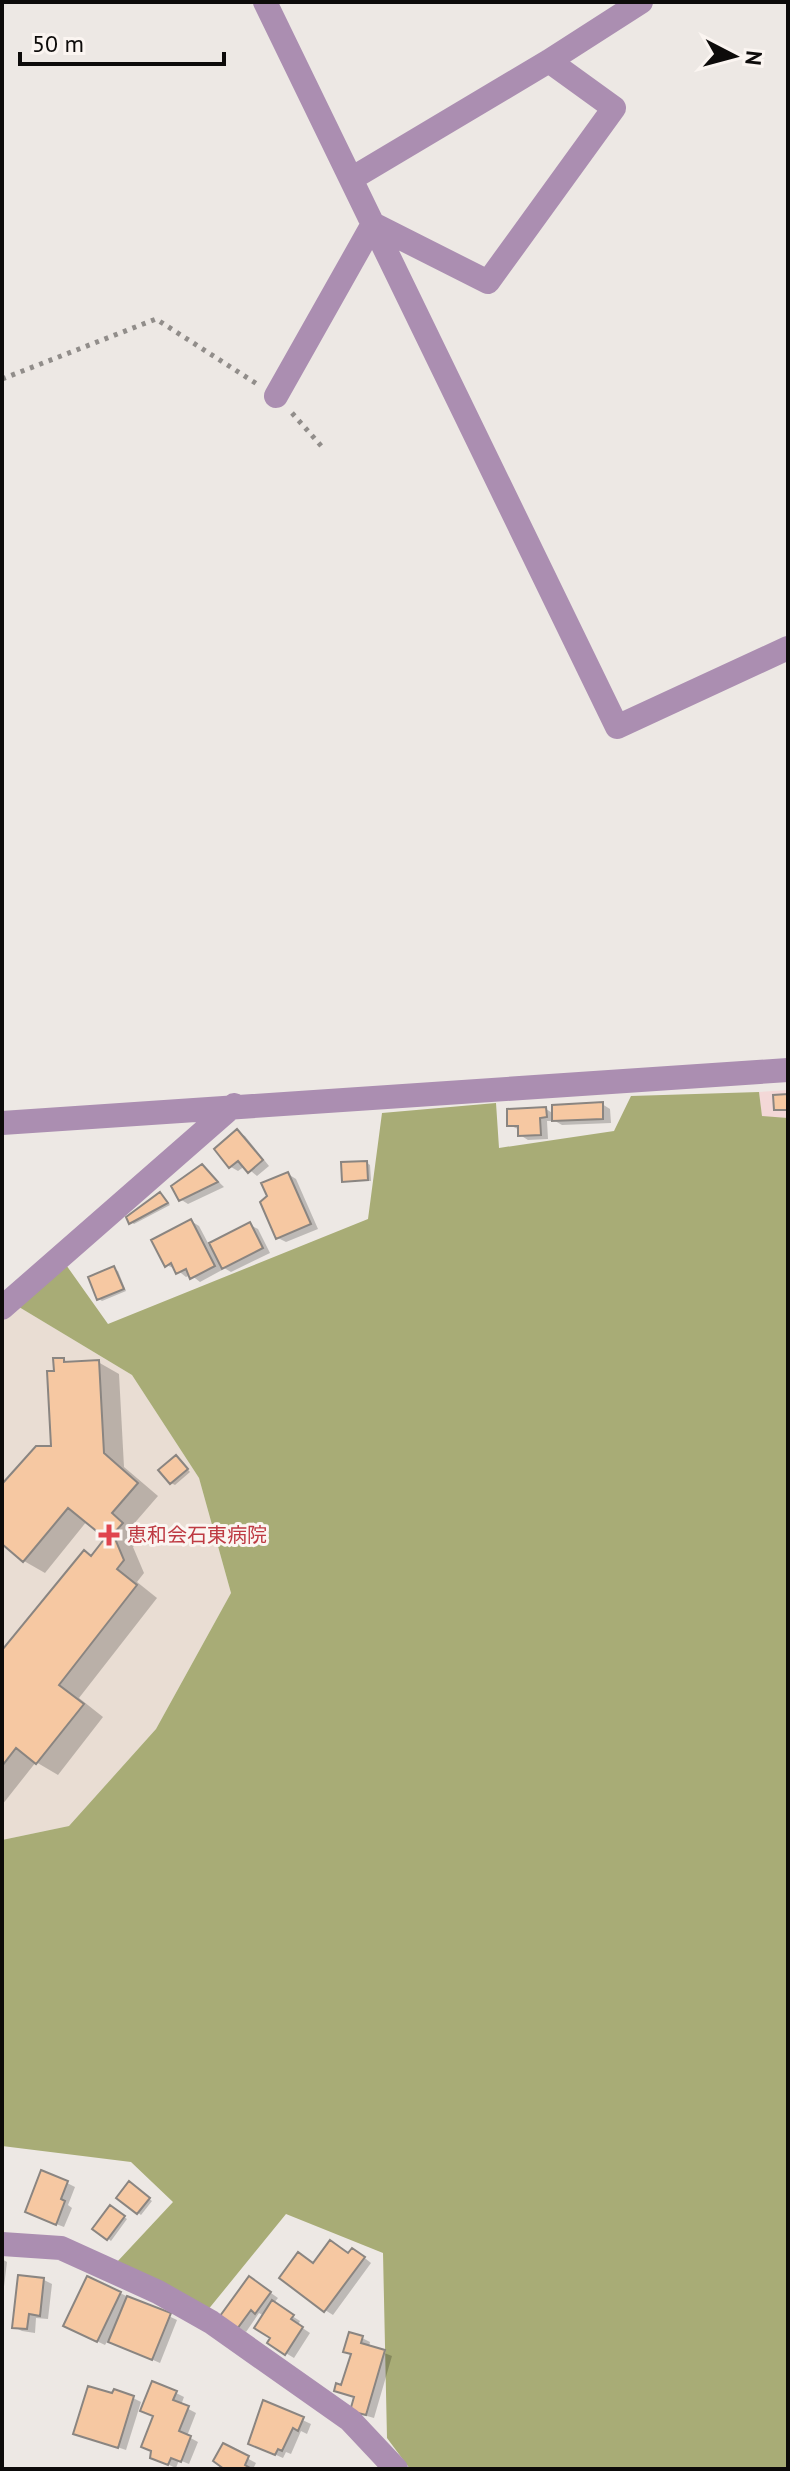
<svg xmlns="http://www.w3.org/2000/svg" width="790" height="2471" viewBox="0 0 790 2471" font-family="'PT Sans','Noto Sans JP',sans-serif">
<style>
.commercial{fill:#f3d8d7}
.built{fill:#e9ddd3}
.forest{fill:#a8ac76}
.shadow{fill:#0003}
.building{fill:#f6c8a2;stroke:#8a8581;stroke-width:2}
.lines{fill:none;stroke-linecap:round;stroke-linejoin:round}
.path{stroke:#918d8a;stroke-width:5;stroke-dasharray:4 6;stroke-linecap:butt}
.minor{stroke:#ab8eb1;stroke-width:24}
.health-dot{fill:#e0444e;stroke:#fbf5f1;stroke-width:3}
.labels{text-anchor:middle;stroke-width:6;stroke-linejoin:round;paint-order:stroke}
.health-label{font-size:20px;fill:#be3a42;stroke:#fbf5f1;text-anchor:start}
</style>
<rect width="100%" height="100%" fill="#ede8e4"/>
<!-- commercial -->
<path class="commercial" d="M788,1090V1118L762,1117L759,1092Z"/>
<!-- built -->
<path class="built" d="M19,1307L132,1375L199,1478L231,1593L156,1729L69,1826L2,1840V1321Z"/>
<!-- forest -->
<path class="forest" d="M759,1092L762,1116L788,1118V2469H410L387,2438L383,2253L286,2214L207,2311L117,2262L173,2202L131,2162L2,2146V1840L69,1826L156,1729L231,1593L199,1478L132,1375L19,1307L64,1262L108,1324L368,1219L382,1113L496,1103L499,1148L614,1131L631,1096Z"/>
<!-- shadow -->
<path class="shadow" d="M602,1104L610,1109L611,1123L562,1125L555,1121H547L548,1139L528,1140L520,1135V1130L509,1125L546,1109L554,1114Z
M237,1132L245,1136L269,1166L257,1176L245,1166L238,1171L231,1167L216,1150Z
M367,1163L370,1165L371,1181H344Z
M202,1166L224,1187L188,1204L180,1199Z
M288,1174L296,1179L318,1229L286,1242L278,1238Z
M160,1194L170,1205L134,1224L131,1222Z
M191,1221L199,1226L209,1245L250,1225L258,1229L270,1253L231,1272L219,1265L222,1270L200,1282L191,1275L186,1277L176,1269L166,1265Z
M114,1269L118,1271L126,1291L102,1301L99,1299Z
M64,1360L70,1363L98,1362L119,1374L124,1467L158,1496L132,1526L143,1536L133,1547L144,1573L137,1582L157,1598L79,1698L103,1717L58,1775L36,1762L2,1805V1653L108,1538L87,1521L45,1573L24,1561L2,1542V1487L53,1448L56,1372Z
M180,1460L190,1472L175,1485L171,1483Z
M67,2183L75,2187L68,2205L72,2208L64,2227L35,2216Z
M132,2186L152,2201L141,2215L118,2198Z
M110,2207L127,2219L111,2241L95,2228Z
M349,2255H361L371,2263L333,2315L325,2310L314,2265Z
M2,2259L7,2262L2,2303Z
M44,2280L52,2284L48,2319L36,2318L35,2333L22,2331L14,2327Z
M257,2283L278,2298L273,2304L300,2321L298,2325L310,2333L294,2358L269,2343L273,2338L264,2316L259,2313L246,2332L238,2327Z
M120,2293L177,2320L160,2363L108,2340L105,2345L73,2330Z
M362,2338L370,2342L369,2347L392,2356L374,2418L360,2414L356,2398L336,2390L343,2388L352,2355L345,2351Z
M176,2393L184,2397L181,2405L196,2413L187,2436L198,2442L189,2464L179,2460L176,2468L160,2461L153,2451L144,2446Z
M133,2398L141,2402L126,2450L75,2433Z
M264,2402L311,2424L307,2434L301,2431L291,2454L286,2452L283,2458L258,2447Z
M223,2445L256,2463L253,2469H226Z"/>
<!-- building -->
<path class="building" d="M788,1094V1110H774L773,1095Z
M603,1102V1119L552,1121V1105Z
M546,1107L547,1117L540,1118L541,1135L518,1136V1126H507V1109Z
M237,1129L263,1160L248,1173L238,1161L229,1168L214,1149Z
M367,1161L368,1180L342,1182L341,1162Z
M202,1164L218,1182L179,1201L171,1186Z
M288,1172L311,1224L276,1239L260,1202L267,1196L261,1183Z
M160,1192L168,1203L129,1224L126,1217Z
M191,1219L215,1266L190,1279L186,1269L176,1274L171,1263L165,1267L151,1240Z
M250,1222L263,1248L222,1269L209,1243Z
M114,1266L124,1289L97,1300L88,1277Z
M53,1358H64V1362L99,1360L104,1453L138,1483L112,1513L123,1523L113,1534L124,1560L117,1569L137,1585L59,1685L84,1704L36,1764L16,1748L2,1766V1650L84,1550L91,1556L105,1538L68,1508L23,1562L2,1544V1484L36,1446H51L47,1371H54Z
M176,1455L188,1469L170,1484L158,1470Z
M41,2170L68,2181L61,2199L65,2201L56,2225L25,2212Z
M129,2181L150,2198L137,2214L116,2198Z
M110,2205L125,2216L107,2240L92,2229Z
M330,2240L348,2253L352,2248L365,2257L324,2312L279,2278L298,2252L313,2263Z
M18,2275L44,2278L40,2316L29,2314L27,2329L12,2328Z
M87,2276L121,2292L97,2342L63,2326Z
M249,2276L271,2292L255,2314L251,2310L237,2329L220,2316Z
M127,2296L171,2313L152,2360L108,2342Z
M272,2300L294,2315L291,2319L303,2327L285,2355L267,2343L270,2338L254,2328Z
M349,2332L363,2336L361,2343L385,2350L366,2415L350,2411L354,2397L334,2391L336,2383L341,2385L351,2354L343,2352Z
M152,2381L177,2391L173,2400L189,2406L179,2431L191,2436L181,2462L171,2458L168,2465L150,2458L151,2451L141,2447L153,2416L140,2411Z
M88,2386L112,2393L114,2389L134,2396L118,2448L73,2434Z
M263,2400L304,2417L298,2431L293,2428L282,2451L278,2449L275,2455L248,2444Z
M223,2443L249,2456L245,2465L252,2469H224L213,2461Z"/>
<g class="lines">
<!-- path -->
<path class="path" d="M2,379L156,319L257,384
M292,413L323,448"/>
<!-- minor -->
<path class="minor" d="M265,2L617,727L788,648
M351,179L549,61L641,2
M276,396L373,224L488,282L614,108L549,61
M2,1123L788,1070
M2,1308L234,1105
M2,2244L61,2248L158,2292L211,2322L350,2420L396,2469"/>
</g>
<!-- markers -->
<path class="health-dot" d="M105 1523h8v8h8v8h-8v8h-8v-8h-8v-8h8z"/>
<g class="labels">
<!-- health labels -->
<g class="health-label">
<text x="127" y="1542">恵和会石東病院</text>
</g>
</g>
<!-- border -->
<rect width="790" height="2471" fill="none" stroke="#0d0b0a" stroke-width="8"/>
<!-- north arrow -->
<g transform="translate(734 56) rotate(96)" stroke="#fbf5f1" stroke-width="6" paint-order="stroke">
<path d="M0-6L14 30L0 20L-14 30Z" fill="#0d0b0a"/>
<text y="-12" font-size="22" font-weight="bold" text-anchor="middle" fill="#0d0b0a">N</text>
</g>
<!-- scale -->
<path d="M20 52v12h204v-12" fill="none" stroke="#0d0b0a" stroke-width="4"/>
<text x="32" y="52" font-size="24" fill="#0d0b0a" stroke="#fbf5f1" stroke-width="6" paint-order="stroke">50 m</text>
</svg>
